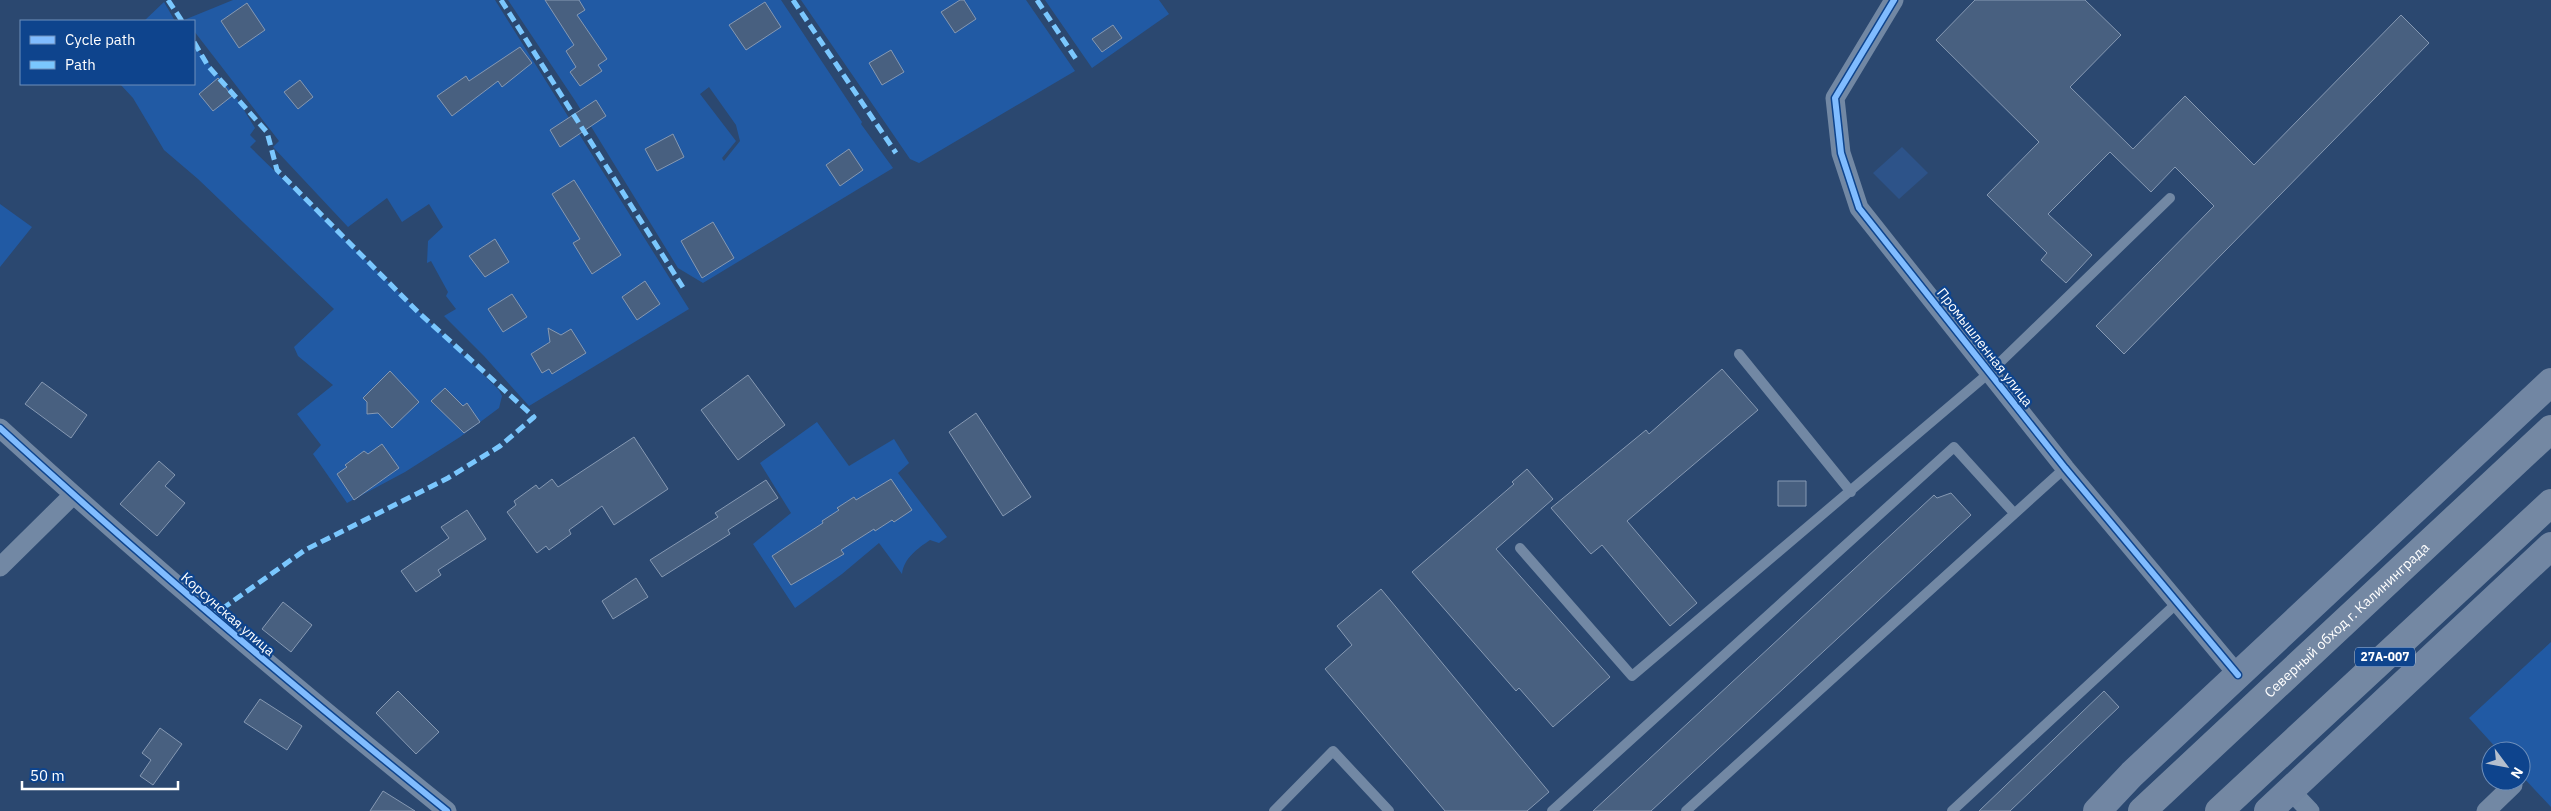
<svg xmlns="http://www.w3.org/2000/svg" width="2551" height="811" viewBox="0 0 2551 811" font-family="'IBM Plex Sans',sans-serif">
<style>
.green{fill:#215aa4;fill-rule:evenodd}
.water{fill:#2d5389}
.building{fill:#486080;stroke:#8699b3}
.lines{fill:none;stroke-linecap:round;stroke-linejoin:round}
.service{stroke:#7288a4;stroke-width:10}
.minor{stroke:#7288a4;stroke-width:19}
.primary{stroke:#7186a3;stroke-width:28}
.trunk{stroke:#7488a3;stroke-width:28}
.quiet{stroke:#7ac7fe;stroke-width:5;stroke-dasharray:10 5;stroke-linecap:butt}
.cycleway-casing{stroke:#0e448d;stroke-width:9}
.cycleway{stroke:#80bcff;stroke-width:6}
.labels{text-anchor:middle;stroke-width:4.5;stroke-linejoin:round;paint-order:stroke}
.shield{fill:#0e448d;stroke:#b7c7dd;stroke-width:1}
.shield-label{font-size:12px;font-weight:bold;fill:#fff}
.street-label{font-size:14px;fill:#fff;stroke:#0e448d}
</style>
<rect width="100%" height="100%" fill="#2b4870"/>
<!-- green -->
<path class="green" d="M233,0H495L689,309L529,406L484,356L444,316L456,309L446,296L448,292L431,261L427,263L428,241L443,227L429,204L402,222L387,198L348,227L273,147L279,141L194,31V21L184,20Z
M508,0H781L862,122L861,124L893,168L703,283L678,268L576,102ZM709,87L736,125L740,141L724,161L722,158L736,141L700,94Z
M801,0H1026L1075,71L919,163L910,159Z
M1045,0H1159L1169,14L1092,68Z
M164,2L175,21H144Z
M194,46L234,94L255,128L250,135L256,141L250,147L499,390L502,396L499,408L460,437L405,472L347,503L313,454L321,445L297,414L333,385L298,356L294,347L334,309L198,179L164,150L133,98L120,84H194Z
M0,204L32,227L0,267Z
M817,422L849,466L894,439L909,463L898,473L947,537L939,543L930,540C917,549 904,558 902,574L879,543L842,574L795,608L753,544L791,513L760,463Z
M2551,642V807L2521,775V751H2499L2469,718Z"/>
<!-- water -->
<path class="water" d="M1902,147L1928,173L1899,199L1873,173Z"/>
<!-- building -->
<path class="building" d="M545,0H579L585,10L577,15L607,59L598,65L602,71L580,86L570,72L576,67L566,51L574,45Z
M960,0H964L976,19L955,33L941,12Z
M1975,0H2085L2121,35L2070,87L2133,149L2185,96L2254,165L2401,15L2429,43L2124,354L2096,326L2214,206L2175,167L2151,192L2110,152L2048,214L2092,255L2066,283L2041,260L2047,253L1987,195L2039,142L1936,40Z
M765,2L781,27L746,50L729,25Z
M247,3L265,30L239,48L221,21Z
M1113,25L1122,38L1102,52L1092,39Z
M520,47L532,63L502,87L498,81L452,116L437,96L466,76L469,81Z
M891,50L904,72L882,85L869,63Z
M218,78L232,96L213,111L199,94Z
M300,80L313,97L298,109L284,92Z
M596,100L606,116L560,147L550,130Z
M673,134L684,157L657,171L645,149Z
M849,149L863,170L840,186L826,165Z
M574,180L621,255L592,274L573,243L580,239L552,194Z
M713,222L734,258L702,278L681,241Z
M495,239L509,262L485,277L469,256Z
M645,281L660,304L637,320L622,297Z
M512,294L527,317L503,332L488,309Z
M548,328L561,335L571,329L586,353L552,374L549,369L542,373L531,354L550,342Z
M1722,369L1758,410L1627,521L1697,603L1670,626L1602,545L1591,554L1551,508L1646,430L1649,434Z
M390,371L419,402L392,428L378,413L367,414V402L363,398Z
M748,375L785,425L738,460L701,410Z
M42,382L87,415L71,438L25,404Z
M445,388L463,406L467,403L480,422L464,433L431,401Z
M976,413L1031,497L1003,516L949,432Z
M634,437L668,489L614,525L602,506L569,530L571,534L549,550L546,546L537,553L507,512L516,505L514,501L536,485L539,489L552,479L558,487Z
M382,444L399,468L354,500L337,474L347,467L345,465L364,451L368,454Z
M159,461L175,475L165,486L185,503L157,536L120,504Z
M1527,469L1553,499L1496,549L1610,677L1553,727L1519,688L1516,691L1412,572L1514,484L1512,482Z
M891,479L912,510L894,522L892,520L875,531L874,529L841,550L844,554L791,585L772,556L823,523L822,521L839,510L837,508L854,497L856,500Z
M766,480L778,498L728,530L730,534L662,577L650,560L718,517L715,513Z
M1778,481H1806V506H1778Z
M1951,493L1971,515L1651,811H1593L1934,495L1937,498Z
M467,510L486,539L438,570L441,575L416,592L401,571L449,538L441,527Z
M636,578L648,597L613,619L602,601Z
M1381,589L1549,792L1527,811H1445L1325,669L1352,645L1337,626Z
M283,602L312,625L291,652L262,629Z
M398,691L439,732L416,754L376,713Z
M2104,691L2119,707L2010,811H1979Z
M260,699L302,726L287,750L244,722Z
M160,728L182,744L153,785L140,776L151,760L142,753Z
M383,791L415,811H370Z"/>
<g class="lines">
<!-- service -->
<path class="service" d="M1739,354L1851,492
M1520,548L1632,676L1989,373L2170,198
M1274,811L1333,751L1389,811
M1552,811L1954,447L2014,513
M1686,811L2065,468
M1952,811L2176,604"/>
<!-- minor -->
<path class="minor" d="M1894,0L1835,98L1841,153L1859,208L2065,468L2238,675
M0,428C145,561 294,687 447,811
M0,567L73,495
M2290,790L2310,811
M2486,811L2513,785"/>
<!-- primary -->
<path class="primary" d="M2097,811L2132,774L2551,382
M2268,811L2551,546"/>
<!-- trunk -->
<g class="trunk">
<path id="s1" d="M2142,811L2551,429"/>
<path d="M2219,811L2551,503"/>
</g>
<!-- quiet -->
<path class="quiet" d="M168,0L182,21
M501,0L684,289
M793,0L896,153
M1037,0L1076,59
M194,42L208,66L267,132L277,170L418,312L534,417L500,446L448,478L305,550L212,616"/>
<!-- cycleway casing -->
<g class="cycleway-casing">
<path id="cycleway" d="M1894,0L1835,98L1841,153L1859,208L2065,468L2238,675
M0,428C145,561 294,687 447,811"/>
</g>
<!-- cycleway -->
<use href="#cycleway" class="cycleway"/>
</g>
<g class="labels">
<!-- shield labels -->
<rect class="shield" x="2355" y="647.5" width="60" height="19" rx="4"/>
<g class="shield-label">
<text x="2385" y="661">27А-007</text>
</g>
<!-- street labels -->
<g class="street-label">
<text transform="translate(1985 347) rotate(52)" y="5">Промышленная улица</text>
<text transform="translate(228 614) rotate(41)" y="5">Корсунская улица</text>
<text dy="5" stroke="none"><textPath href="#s1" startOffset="280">Северный обход г. Калининграда</textPath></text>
</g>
</g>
<!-- legend -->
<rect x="20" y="20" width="175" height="65" fill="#0e448d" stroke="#6e8fbb"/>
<rect x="30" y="36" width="25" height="8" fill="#80bcff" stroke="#6e8fbb"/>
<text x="65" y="45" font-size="15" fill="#ffffff">Cycle path</text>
<rect x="30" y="61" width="25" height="8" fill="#7ac7fe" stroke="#6e8fbb"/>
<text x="65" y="70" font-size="15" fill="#ffffff">Path</text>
<!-- north arrow -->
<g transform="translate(2506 766) rotate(122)"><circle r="24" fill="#0e448d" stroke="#6e8fbb"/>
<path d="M0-4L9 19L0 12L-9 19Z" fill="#b5bfcd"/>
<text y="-8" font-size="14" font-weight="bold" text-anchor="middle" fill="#ffffff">N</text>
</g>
<!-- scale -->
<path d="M22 781v8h156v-8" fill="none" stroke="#ffffff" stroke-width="2.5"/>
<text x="30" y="781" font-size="15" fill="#ffffff" stroke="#0e448d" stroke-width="4" paint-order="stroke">50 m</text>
</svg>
